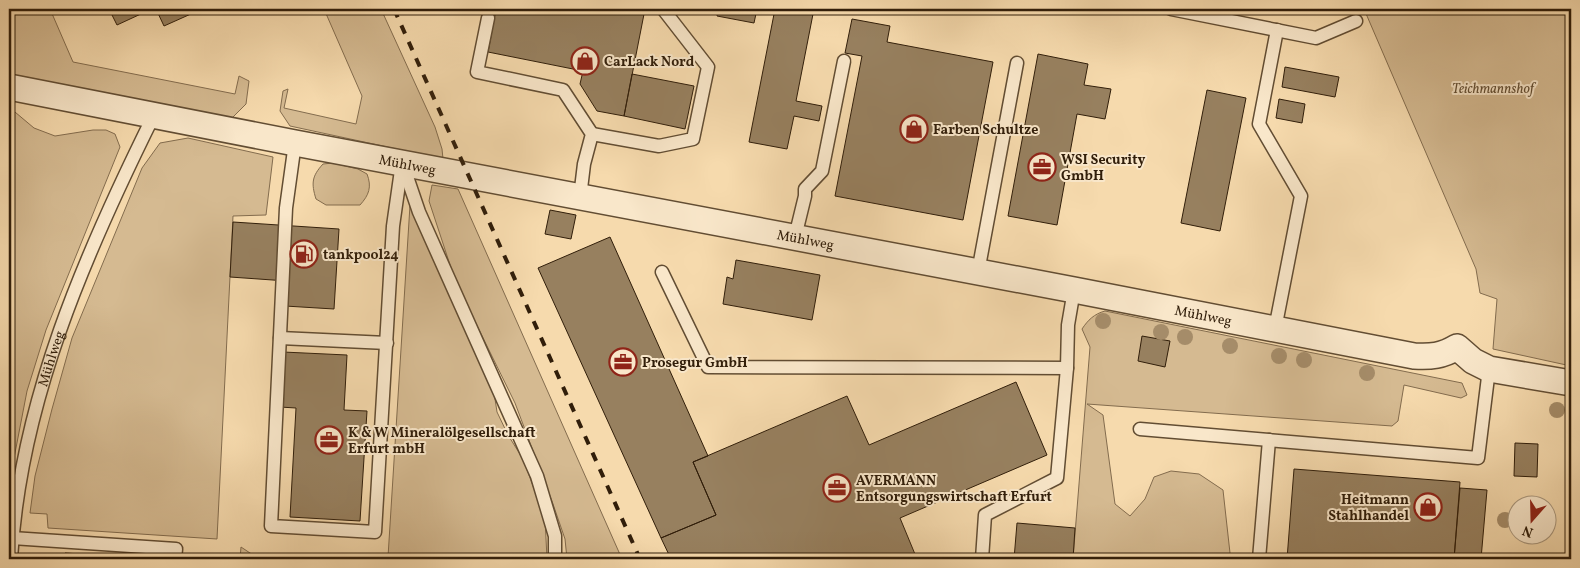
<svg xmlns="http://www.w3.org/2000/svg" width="1580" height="568" viewBox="0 0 1580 568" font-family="Vollkorn,serif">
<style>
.green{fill:#d5ba91;stroke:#836c4e}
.building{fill:#97805f;stroke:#311e0a}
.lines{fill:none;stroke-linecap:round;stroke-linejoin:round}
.lane-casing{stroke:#624d33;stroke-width:15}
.street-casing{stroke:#624d33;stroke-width:28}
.lane{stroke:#f9e7ca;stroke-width:12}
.street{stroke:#f9e7ca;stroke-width:25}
.rail{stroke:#311e0a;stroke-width:4;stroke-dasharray:9 9;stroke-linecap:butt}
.tree{fill:#a58c69}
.labels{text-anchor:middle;stroke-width:4;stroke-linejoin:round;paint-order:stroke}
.poi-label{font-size:14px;font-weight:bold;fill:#311e0a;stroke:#f9e7ca;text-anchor:start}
.park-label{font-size:14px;font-style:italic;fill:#624d32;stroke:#f9e7ca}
.street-label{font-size:14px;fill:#311e0a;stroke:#f9e7ca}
</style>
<rect width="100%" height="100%" fill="#f6daad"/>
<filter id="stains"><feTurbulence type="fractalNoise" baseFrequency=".004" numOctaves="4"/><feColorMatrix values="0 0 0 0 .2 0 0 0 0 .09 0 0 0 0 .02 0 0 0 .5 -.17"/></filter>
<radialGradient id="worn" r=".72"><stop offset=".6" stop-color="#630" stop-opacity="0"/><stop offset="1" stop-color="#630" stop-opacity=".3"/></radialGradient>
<!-- green -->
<path class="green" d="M9,9H50L73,62L235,94L239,76L249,81L246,104L232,118L9,76Z
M324,9H381L435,127L442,149L443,159L290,126L280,111L283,91L288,89L284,108L356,124L362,96Z
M1364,9H1571V366L1493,349L1497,299L1480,293L1476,269Z
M9,107L34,128L55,136L93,130H106L115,134L120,147L46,330L27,391L9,484Z
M188,138L273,157L266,215L233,216L217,539L48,528L47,514L30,513L35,476L52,409L72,338L142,168L160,143Z
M333,163L358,169L367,174C372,187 369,195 360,205H326L316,199C311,183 312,176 323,164Z
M432,185L458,189L622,559H567L565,539L553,504L515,403L456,283L429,201Z
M410,205L449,294L493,386L497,412L508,435L523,459L545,518L547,559H391L388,557Z
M1105,311L1462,383L1467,395L1461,398L1404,385L1398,421L1392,426L1087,404L1103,415L1115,504L1130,516L1145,499L1154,477L1171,471L1199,474L1223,490L1230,553L1229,559H1073L1090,347L1082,329C1088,320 1094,314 1105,311Z
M241,547L259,559H240Z"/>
<!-- building -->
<path class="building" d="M109,9H142L143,13L117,25Z
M156,9H202L164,26Z
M496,9H645L624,116L597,111L580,84L583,71L488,52Z
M718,9H757L754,23L717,16Z
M775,9H784L813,14L796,101L822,106L819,121L794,116L787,149L749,142Z
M852,19L890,26L887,42L993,62L963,220L835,196L862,56L845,53Z
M1038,54L1088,64L1084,85L1111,89L1105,119L1077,114L1057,225L1008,216Z
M1285,67L1339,77L1335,97L1282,87Z
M632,74L694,86L685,129L624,116Z
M1207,90L1246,98L1220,231L1181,223Z
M1279,99L1305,104L1302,123L1276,118Z
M550,210L576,215L571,239L545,234Z
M233,222L339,229L334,309L285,306L287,281L230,277Z
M610,237L708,456L693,462L716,515L661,538L538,268Z
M736,260L820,275L812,320L723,304L727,277L733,279Z
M1142,336L1170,341L1165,367L1138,361Z
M283,352L347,355L344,410L367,411L360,521L290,517L296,408L280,407Z
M1016,382L1047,455L900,518L917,559H671L661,538L716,515L693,462L847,396L869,445Z
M1515,443L1538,444L1537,477L1514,476Z
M1294,469L1460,482L1454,559H1287Z
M1460,488L1487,490L1481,559H1454Z
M1017,523L1075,528L1073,559H1014Z
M65,553L144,558V559H65Z"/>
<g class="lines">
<!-- lane casing -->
<g class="lane-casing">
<g id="lane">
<path d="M1171,9L1316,38L1356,21"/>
<path d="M488,18L477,72L563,90L592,134L584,164L580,197"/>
<path d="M592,134L659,146L693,139L708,67L663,9"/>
<path d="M295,143L286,208L271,526L375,532L393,226L402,163"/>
<path d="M403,165L419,212L537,476L555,536V559"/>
<path d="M795,237L805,196V189L822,171L844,61"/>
<path d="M662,272L708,367L1067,368"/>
<path d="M978,272L1017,63"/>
<path d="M1275,329L1301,196L1259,124L1277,30"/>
<path d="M280,338L387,343"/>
<path d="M1140,429L1478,458L1489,369"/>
<path d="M12,538L176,549L175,559"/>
<path id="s1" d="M11,559C20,402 85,254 154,115"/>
<path d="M982,559L985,515L1057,478L1067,368L1068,325L1074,290"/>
<path d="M1259,559L1269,440"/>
</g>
</g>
<!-- street casing -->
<g class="street-casing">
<g id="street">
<path id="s2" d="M9,87L295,143L1074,290L1414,356C1431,357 1442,356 1457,347L1473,361L1489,369L1571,383"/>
</g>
</g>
<!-- lane -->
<use href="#lane" class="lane"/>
<!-- street -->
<use href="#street" class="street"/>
<!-- rail -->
<path class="rail" d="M394,9L640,559"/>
</g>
<!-- trees -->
<g class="tree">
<circle cx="1103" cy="321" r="8"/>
<circle cx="1161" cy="332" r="8"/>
<circle cx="1185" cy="337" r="8"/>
<circle cx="1230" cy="346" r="8"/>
<circle cx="1279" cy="356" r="8"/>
<circle cx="1304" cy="360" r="8"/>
<circle cx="1367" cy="373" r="8"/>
<circle cx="1557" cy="410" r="8"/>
<circle cx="1505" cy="520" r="8"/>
</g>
<!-- icons -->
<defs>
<g id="shop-ring" transform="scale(1.4375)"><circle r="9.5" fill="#f9e7ca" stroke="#8f2418" stroke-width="1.5"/><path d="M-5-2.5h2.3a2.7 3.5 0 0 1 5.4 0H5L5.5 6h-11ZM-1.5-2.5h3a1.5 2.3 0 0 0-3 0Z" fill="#8f2418"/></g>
<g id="office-ring" transform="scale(1.4375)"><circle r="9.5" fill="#f9e7ca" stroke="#8f2418" stroke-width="1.5"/><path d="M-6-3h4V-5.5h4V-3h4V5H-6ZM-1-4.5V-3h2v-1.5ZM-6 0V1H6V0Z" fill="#8f2418"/></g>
<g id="fuel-ring" transform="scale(1.4375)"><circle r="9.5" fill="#f9e7ca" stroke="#8f2418" stroke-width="1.5"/><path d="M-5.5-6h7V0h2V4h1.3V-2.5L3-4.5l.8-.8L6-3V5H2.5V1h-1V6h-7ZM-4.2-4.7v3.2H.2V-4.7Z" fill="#8f2418"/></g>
</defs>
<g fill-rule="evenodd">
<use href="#shop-ring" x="585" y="61"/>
<use href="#shop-ring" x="914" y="129"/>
<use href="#office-ring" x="1042" y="167"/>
<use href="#fuel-ring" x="304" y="254"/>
<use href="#office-ring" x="623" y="362"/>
<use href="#office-ring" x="329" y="440"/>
<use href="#office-ring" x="837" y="488"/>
<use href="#shop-ring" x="1428" y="507"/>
</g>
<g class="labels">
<!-- poi labels -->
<g class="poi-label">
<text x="604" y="66">CarLack Nord</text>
<text x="933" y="134">Farben Schultze</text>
<text x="1061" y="164">WSI Security<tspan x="1061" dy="16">GmbH</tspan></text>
<text x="323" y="259">tankpool24</text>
<text x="642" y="367">Prosegur GmbH</text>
<text x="348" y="437">K &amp; W Mineralölgesellschaft<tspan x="348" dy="16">Erfurt mbH</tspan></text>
<text x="856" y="485">AVERMANN<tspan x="856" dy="16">Entsorgungswirtschaft Erfurt</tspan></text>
<text x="1409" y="504" text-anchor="end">Heitmann<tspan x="1409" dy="16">Stahlhandel</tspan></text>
</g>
<!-- park labels -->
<g class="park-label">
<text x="1493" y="93">Teichmannshof</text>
</g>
<!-- street labels -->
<g class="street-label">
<text dy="5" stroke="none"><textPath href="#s2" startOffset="406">Mühlweg</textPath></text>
<text dy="5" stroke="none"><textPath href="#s2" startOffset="811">Mühlweg</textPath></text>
<text dy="5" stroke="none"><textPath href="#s2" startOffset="1216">Mühlweg</textPath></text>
<text dy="5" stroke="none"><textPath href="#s1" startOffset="205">Mühlweg</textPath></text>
</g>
</g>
<!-- margin -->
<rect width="1580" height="568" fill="none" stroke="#f6daad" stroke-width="30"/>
<rect x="10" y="10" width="1560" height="548" fill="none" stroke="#311e0a" stroke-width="2.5"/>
<rect x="15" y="15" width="1550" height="538" fill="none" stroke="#311e0a"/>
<!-- north arrow -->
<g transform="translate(1532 520) rotate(200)"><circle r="24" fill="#f9e7ca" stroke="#a9977d"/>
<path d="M0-4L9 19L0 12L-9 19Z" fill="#8f2418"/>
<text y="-8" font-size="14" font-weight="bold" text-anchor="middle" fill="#311e0a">N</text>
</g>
<rect width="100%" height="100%" filter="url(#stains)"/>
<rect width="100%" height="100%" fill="url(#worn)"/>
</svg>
